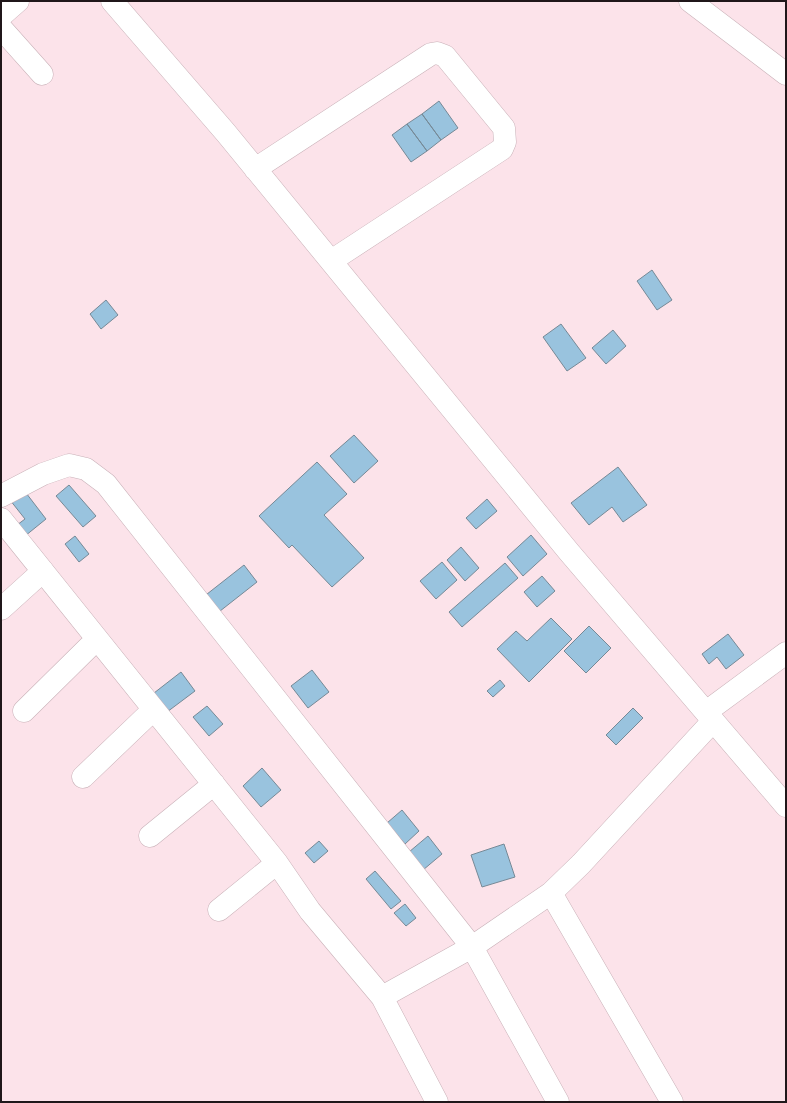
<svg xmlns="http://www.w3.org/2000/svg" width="787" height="1103" viewBox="0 0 787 1103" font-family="'Crimson Pro',serif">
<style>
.building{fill:#99c3de;stroke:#768996}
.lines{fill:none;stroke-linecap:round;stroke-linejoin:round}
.minor-casing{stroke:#c9b1b8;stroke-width:23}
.minor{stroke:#fff;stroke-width:22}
</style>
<rect width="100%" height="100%" fill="#fce3ea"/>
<!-- building -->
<path class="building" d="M439,101L458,128L441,140L422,114Z
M422,114L441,140L427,151L407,124Z
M407,124L427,151L411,162L392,135Z
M652,270L672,300L657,310L637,281Z
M106,300L118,315L101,329L90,314Z
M561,324L586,358L567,371L543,337Z
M613,330L626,346L606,364L592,348Z
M354,435L378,461L354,483L330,456Z
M317,462L347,494L324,515L364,558L332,587L292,545L289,548L259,516Z
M618,467L647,505L623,522L612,507L589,525L571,503Z
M69,485L96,516L83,527L56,496Z
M23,489L46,519L25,536L17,525L25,519L10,500Z
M487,499L497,511L476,529L466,518Z
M531,535L547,554L523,576L507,557Z
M75,536L89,554L79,562L65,544Z
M461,547L479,568L465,581L447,560Z
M442,562L457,580L436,599L420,581Z
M505,563L518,578L462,627L449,612Z
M244,565L257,582L215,615L202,598Z
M542,576L555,591L537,607L524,592Z
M551,618L572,639L529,682L497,649L516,631L527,641Z
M589,626L611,648L586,673L564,651Z
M728,634L744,655L726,669L717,657L709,664L702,654Z
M312,670L329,692L308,708L291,686Z
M181,672L195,691L167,712L154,693Z
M500,680L505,686L493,697L487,691Z
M207,706L223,724L209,736L193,717Z
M633,708L643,718L616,745L606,735Z
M262,768L281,790L261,807L243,786Z
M402,810L419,831L405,844L387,823Z
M428,836L442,854L423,870L409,852Z
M319,841L328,851L314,863L305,853Z
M504,844L515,877L482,887L471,855Z
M375,871L401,901L391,909L366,879Z
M405,904L416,918L406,926L394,913Z"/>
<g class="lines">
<!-- minor casing -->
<g class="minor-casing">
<path id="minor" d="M112,1L226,133L569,552L786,806
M690,1L786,74
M1,16L18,1
M1,28L42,74
M255,169L431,54L437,53L445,56L504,128L505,142L502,149L331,261
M1,496L43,474L69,465L86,469L106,484L472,947L558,1102
M1,519L277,863L310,911L382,997L437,1102
M1,609L43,571
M24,711L97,639
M706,712L786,653
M83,777L153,710
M150,836L214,784
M551,893L672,1102
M219,910L277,863
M382,997L472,947L551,893L581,864L713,721"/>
</g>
<!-- minor -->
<use href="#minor" class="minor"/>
</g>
<!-- border -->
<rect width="787" height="1103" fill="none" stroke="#20171a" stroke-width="4"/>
</svg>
